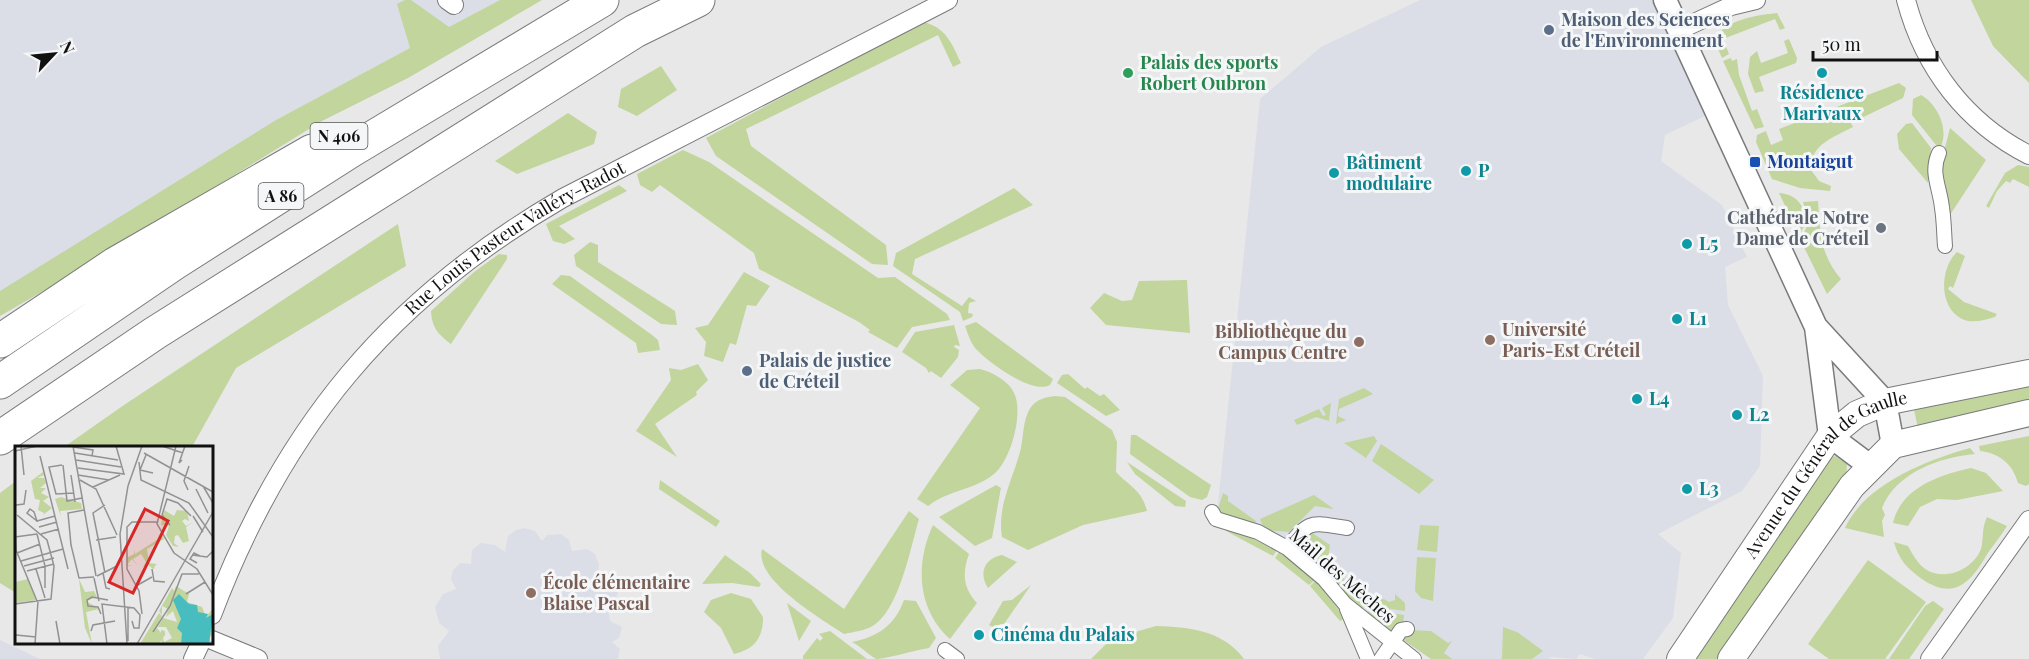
<svg xmlns="http://www.w3.org/2000/svg" width="2029" height="659" viewBox="0 0 2029 659" font-family="'Playfair Display',serif">
<style>
.built{fill:#dbdee7}
.green{fill:#c1d59c}
.lines{fill:none;stroke-linecap:round;stroke-linejoin:round}
.pedestrian-casing{stroke:#797a7b;stroke-width:16}
.minor-casing{stroke:#797a7b;stroke-width:20}
.tertiary-casing{stroke:#797a7b;stroke-width:25}
.secondary-casing{stroke:#797a7b;stroke-width:28}
.motorway-casing{stroke:#797a7b;stroke-width:35}
.pedestrian{stroke:#fff;stroke-width:14}
.minor{stroke:#fff;stroke-width:18}
.tertiary{stroke:#fff;stroke-width:22}
.secondary{stroke:#fff;stroke-width:26}
.motorway{stroke:#fff;stroke-width:33}
.service-dot{fill:#5c6f8a;stroke:#f5f6f7;stroke-width:2}
.leisure-dot{fill:#2e9e5b;stroke:#f5f6f7;stroke-width:2}
.culture-dot{fill:#0f9aa8;stroke:#f5f6f7;stroke-width:2}
.transit-dot{fill:#1a4fb4;stroke:#f5f6f7;stroke-width:2}
.worship-dot{fill:#6b7280;stroke:#f5f6f7;stroke-width:2}
.education-dot{fill:#8d6e63;stroke:#f5f6f7;stroke-width:2}
.labels{text-anchor:middle;stroke-width:6;stroke-linejoin:round;paint-order:stroke}
.shield{fill:#f5f6f7;stroke:#555656;stroke-width:1.5}
.shield-label{font-size:16px;font-weight:bold;fill:#111}
.service-label{font-size:18px;font-weight:bold;fill:#4e5e75;stroke:#f5f6f7;text-anchor:start}
.leisure-label{font-size:18px;font-weight:bold;fill:#27864d;stroke:#f5f6f7;text-anchor:start}
.culture-label{font-size:18px;font-weight:bold;fill:#0d838f;stroke:#f5f6f7;text-anchor:start}
.transit-label{font-size:18px;font-weight:bold;fill:#164399;stroke:#f5f6f7;text-anchor:start}
.worship-label{font-size:18px;font-weight:bold;fill:#5b616d;stroke:#f5f6f7;text-anchor:end}
.street-label{font-size:18px;fill:#111;stroke:#f5f6f7}
.education-label{font-size:18px;font-weight:bold;fill:#785e54;stroke:#f5f6f7;text-anchor:start}
.inset-road{fill:none;stroke:#929293;stroke-width:1.5}
.view{fill:#d62828;fill-opacity:0.15;stroke:#d62828;stroke-width:3}
.inset-edge{fill:none;stroke:#111;stroke-width:3}
</style>
<rect width="100%" height="100%" fill="#e8e8e9"/>
<!-- built -->
<path class="built" d="M0,0H500L276,120L0,310Z
M1420,0H1655L1709,114L1665,135L1661,161L1722,205L1747,257L1725,267L1728,305L1763,376L1760,466L1742,491L1658,534L1681,553L1673,618L1643,659H1595L1580,654L1576,659L1551,657L1549,659H1431L1347,601L1331,581L1217,513L1260,99L1321,47Z
M525,528L535,531L542,541L547,535L561,534L569,540L572,551L587,549L595,554L599,565L598,572L609,573L616,579L619,589L616,598L607,604L610,621L622,627L619,638L612,642L620,649L618,659H440L438,646L449,631L439,623L435,607L443,594L456,589L451,579L453,570L460,563L471,564L472,550L481,543L495,545L505,552L508,536L516,530Z
M0,640L40,659H0Z"/>
<!-- green -->
<path class="green" d="M405,0H411L449,27L500,0H542L408,78L322,121L104,256L0,316V291L276,120L410,48L397,4Z
M1971,0H2029V83L1993,46Z
M1777,13L1785,28L1780,30L1775,19L1723,39L1729,54L1722,58L1714,40C1724,20 1757,15 1777,13Z
M923,22C946,27 952,44 961,63L953,67L938,35L746,129L751,146L886,245L888,265L872,264L716,156L706,138Z
M1789,39L1797,58L1796,63L1759,77L1764,91L1755,93L1748,74L1750,57L1757,51L1761,63L1788,53L1784,41Z
M1731,58L1732,61L1737,59L1739,75L1752,111L1757,109L1764,127L1755,129L1723,61Z
M661,66L677,90L637,116L618,107L621,89Z
M1899,83L1906,88L1903,98L1851,123L1853,127C1834,137 1809,145 1811,170L1819,181L1831,186L1830,191L1800,188L1772,179L1756,142L1757,135L1766,131L1771,145L1783,140L1779,129Z
M1921,95C1937,104 1949,128 1941,146L1936,145L1912,115L1913,99Z
M568,113L597,132L594,144L517,174L495,161Z
M1912,123L1931,148L1928,183L1899,149L1897,134L1906,124Z
M1950,128L1986,160L1948,218L1939,171Z
M683,150L709,162L878,278L895,277L947,314L950,320L912,327L897,348L868,332L870,330L859,322L759,269L754,253L660,185L652,192L640,185L637,174Z
M2018,165L2029,167V187L2013,179L2010,183L2006,181L1997,191L1989,208L1986,206L2005,173Z
M619,185L627,191L559,226L575,239L564,244L553,241L546,224Z
M1014,188L1033,205L915,259L912,274L962,306L969,297L976,301L969,303L968,313L973,314L972,317L963,321L960,312L893,266L896,253Z
M1779,193C1797,194 1805,206 1806,223L1799,235Z
M1818,201C1820,231 1820,255 1841,279L1827,294L1800,239C1810,226 1808,217 1803,202Z
M398,224L406,266L236,368L192,447H64L124,405Z
M590,242L598,245V262L675,311L677,325L661,324L576,266L574,255Z
M1957,252L1965,256L1953,288L1950,286L1948,289L1964,302L1997,314L1995,317C1984,320 1972,324 1962,319C1938,307 1940,268 1957,252Z
M499,254L507,255V259L451,344C438,334 432,328 431,311L474,272Z
M744,272L770,286L756,306L747,305L736,345L730,343L723,362L704,356L706,342L695,328L708,325Z
M561,275L570,276L652,335L658,340L660,350L638,353L636,343L552,284Z
M1187,280L1190,333L1106,325L1090,308L1104,293L1122,301L1132,300L1139,281Z
M976,322L1053,379L1050,385C1032,395 988,362 975,348C970,341 968,334 965,326Z
M954,325L960,346L955,345L954,347L959,350L958,357L941,378L931,371L929,373L926,368L902,352L915,332Z
M698,364L708,380L696,392L697,395L655,424L677,457L636,431L671,380L669,368L681,370Z
M980,369C992,372 1009,381 1014,393C1024,412 1011,460 994,474C975,490 948,490 928,506L917,499L980,408L950,385L967,370Z
M1068,374L1085,389L1087,387L1100,396L1104,394L1120,410L1106,416L1057,383L1062,375Z
M2029,380V405L1918,428L1913,405Z
M1364,388L1373,394L1339,409L1338,416L1346,420L1336,424L1339,399Z
M1055,396L1065,397L1112,430L1117,442L1116,472C1129,486 1142,490 1147,511L1083,525L1028,550L1002,537C997,507 1012,481 1020,452C1024,438 1022,420 1031,407C1037,399 1046,397 1055,396Z
M1331,403L1329,421L1316,417L1297,425L1294,420L1319,409L1323,416L1326,415L1322,408Z
M1131,435H1136L1211,485L1207,497L1202,500L1190,497L1130,454Z
M1374,436L1377,441L1366,458L1344,443Z
M2029,436V484L2026,486L2018,483C2013,464 1999,453 1980,451L1979,446Z
M1381,444L1434,480L1419,494L1372,461Z
M1970,448L1975,454C1941,457 1896,472 1882,508L1885,515L1882,521L1884,537L1845,528C1865,484 1927,460 1970,448Z
M1835,456L1847,464L1846,476L1720,659H1691L1830,458Z
M1127,462L1186,501L1185,507L1175,506L1135,474Z
M1971,468L1986,473L2003,491L1957,500L1937,499L1920,507L1908,526L1893,523C1901,488 1939,475 1971,468Z
M660,480L720,521L716,527L659,489Z
M16,481V593L0,583V493Z
M996,485L1001,488L1000,493L992,538L975,546L939,517Z
M1223,493L1228,496V501L1256,521L1254,526L1217,512Z
M1314,495L1334,509L1315,506L1289,532L1264,530L1260,519Z
M909,511L919,519C910,549 899,612 871,627C863,631 852,632 844,634C822,619 754,580 762,549L844,609Z
M1987,517L2007,526C2001,536 1991,548 1986,556C1972,580 1955,602 1922,579C1907,568 1899,560 1894,542L1908,546C1914,557 1921,570 1934,573C1952,578 1974,567 1981,549C1984,539 1981,530 1987,517Z
M933,525L969,554C962,573 963,588 977,603L950,639C917,609 915,564 933,525Z
M1420,525L1439,526L1437,552L1417,550Z
M1232,529L1277,550L1273,556L1226,531Z
M1311,532L1330,545L1327,566L1323,573C1312,561 1304,552 1304,535Z
M1280,551L1316,579L1309,585L1275,558Z
M725,555L750,573L761,584L759,587L732,583L702,584Z
M1002,555L1017,562L988,588C978,573 985,558 1002,555Z
M1417,557L1436,558L1433,601L1421,598L1415,591Z
M1868,560L1926,602L1885,659H1829L1808,644Z
M1337,574L1371,597L1361,610L1331,581Z
M1316,580L1345,618L1340,621L1310,586Z
M1031,585L1004,624H1000L996,629L989,625L1003,601L1012,600Z
M731,593L751,599L763,617C763,639 754,649 734,654L721,628L704,612L711,600Z
M1395,594L1405,603V611L1372,606L1376,600L1384,599L1389,602L1395,600Z
M904,600L916,601L936,638L929,648C916,650 886,659 876,659C869,655 860,646 852,642C878,637 895,625 904,600Z
M1933,601L1944,609L1909,659H1889L1925,606Z
M787,603L811,621L799,641Z
M1370,610L1404,615L1403,626L1393,633L1366,614Z
M1156,626C1188,627 1223,630 1244,659H1091L1111,639Z
M1503,627L1517,632L1543,651L1532,659H1502Z
M1408,630L1431,631L1448,643L1452,641L1444,653L1452,659H1431L1402,639Z
M830,631L867,659H803V656L817,638L820,641L823,638L819,634Z"/>
<g class="lines">
<!-- pedestrian casing -->
<g class="pedestrian-casing">
<path id="pedestrian" d="M1939,153C1930,173 1940,187 1942,208C1944,220 1944,233 1945,246
M1212,512L1216,519L1258,532L1287,548L1324,579L1345,604L1414,659
M1287,548C1311,518 1311,523 1347,528
M1347,609L1368,659
M945,650L957,659
M1381,659L1401,630L1407,629"/>
</g>
<!-- minor casing -->
<g class="minor-casing">
<g id="minor">
<path d="M447,0L454,5"/>
<path d="M1906,0C1924,68 1966,123 2029,155"/>
<path d="M1679,30L1731,6L1756,0"/>
<path id="s1" d="M212,615C283,427 389,299 563,198L948,0"/>
<path d="M212,640L258,659"/>
<path d="M193,659L201,642"/>
<path d="M1930,659L2029,520"/>
</g>
</g>
<!-- tertiary casing -->
<g class="tertiary-casing">
<path id="tertiary" d="M1665,0L1816,327L1830,436L1870,466
M1817,328L1885,402L1893,445"/>
</g>
<!-- secondary casing -->
<g class="secondary-casing">
<g id="secondary">
<path id="s2" d="M1680,659L1830,436L1857,414L1885,402L2029,373"/>
<path d="M1731,659L1852,486L1893,445L2029,413"/>
</g>
</g>
<!-- motorway casing -->
<g class="motorway-casing">
<path id="motorway" d="M0,341L115,264L312,151
M0,382L173,264L352,150L602,0
M0,438L155,333L635,31L698,0"/>
</g>
<!-- pedestrian -->
<use href="#pedestrian" class="pedestrian"/>
<!-- minor -->
<use href="#minor" class="minor"/>
<!-- tertiary -->
<use href="#tertiary" class="tertiary"/>
<!-- secondary -->
<use href="#secondary" class="secondary"/>
<!-- motorway -->
<use href="#motorway" class="motorway"/>
</g>
<!-- markers -->
<g class="service-dot">
<circle cx="1549" cy="30" r="6"/>
<circle cx="747" cy="371" r="6"/>
</g>
<circle class="leisure-dot" cx="1128" cy="73" r="6"/>
<g class="culture-dot">
<circle cx="1822" cy="73" r="6"/>
<circle cx="1466" cy="171" r="6"/>
<circle cx="1334" cy="173" r="6"/>
<circle cx="1687" cy="244" r="6"/>
<circle cx="1677" cy="319" r="6"/>
<circle cx="1637" cy="399" r="6"/>
<circle cx="1737" cy="415" r="6"/>
<circle cx="1687" cy="489" r="6"/>
<circle cx="979" cy="635" r="6"/>
</g>
<rect class="transit-dot" x="1749" y="156" width="12" height="12" rx="3"/>
<circle class="worship-dot" cx="1881" cy="228" r="6"/>
<g class="education-dot">
<circle cx="1490" cy="340" r="6"/>
<circle cx="1359" cy="342" r="6"/>
<circle cx="531" cy="593" r="6"/>
</g>
<g class="labels">
<!-- shield labels -->
<g class="shield">
<rect x="310.5" y="123" width="57" height="26" rx="4.5"/>
<rect x="258.5" y="183" width="45" height="26" rx="4.5"/>
</g>
<g class="shield-label">
<text x="339" y="142">N 406</text>
<text x="281" y="202">A 86</text>
</g>
<!-- service labels -->
<g class="service-label">
<text x="1561" y="26">Maison des Sciences<tspan x="1561" dy="21">de l'Environnement</tspan></text>
<text x="759" y="367">Palais de justice<tspan x="759" dy="21">de Créteil</tspan></text>
</g>
<!-- leisure labels -->
<g class="leisure-label">
<text x="1140" y="69">Palais des sports<tspan x="1140" dy="21">Robert Oubron</tspan></text>
</g>
<!-- culture labels -->
<g class="culture-label">
<text x="1822" y="99" text-anchor="middle">Résidence<tspan x="1822" dy="21">Marivaux</tspan></text>
<text x="1346" y="169">Bâtiment<tspan x="1346" dy="21">modulaire</tspan></text>
<text x="1478" y="177">P</text>
<text x="1699" y="250">L5</text>
<text x="1689" y="325">L1</text>
<text x="1649" y="405">L4</text>
<text x="1749" y="421">L2</text>
<text x="1699" y="495">L3</text>
<text x="991" y="641">Cinéma du Palais</text>
</g>
<!-- transit labels -->
<g class="transit-label">
<text x="1767" y="168">Montaigut</text>
</g>
<!-- worship labels -->
<g class="worship-label">
<text x="1869" y="224">Cathédrale Notre<tspan x="1869" dy="21">Dame de Créteil</tspan></text>
</g>
<!-- street labels -->
<g class="street-label">
<text dy="6" stroke="none"><textPath href="#s1" startOffset="495">Rue Louis Pasteur Valléry-Radot</textPath></text>
<text dy="6" stroke="none"><textPath href="#s2" startOffset="240">Avenue du Général de Gaulle</textPath></text>
<text transform="translate(1342 576) rotate(41)" y="6">Mail des Mèches</text>
</g>
<!-- education labels -->
<g class="education-label">
<text x="1502" y="336">Université<tspan x="1502" dy="21">Paris-Est Créteil</tspan></text>
<text x="1347" y="338" text-anchor="end">Bibliothèque du<tspan x="1347" dy="21">Campus Centre</tspan></text>
<text x="543" y="589">École élémentaire<tspan x="543" dy="21">Blaise Pascal</tspan></text>
</g>
</g>
<!-- overview -->
<g transform="translate(15 446)">
<rect width="198" height="198" fill="#e8e8e9"/>
<path d="M28,26L29,29L22,32H29L31,37L25,42H31L26,47L34,51L28,55L37,62L28,69L29,67L23,64L25,54L20,53L16,35ZM46,51L66,57L67,63L45,65L46,71L40,53ZM149,64L159,70L162,64L172,65L174,75L170,73L167,75L171,80L178,76L171,81L174,95L168,97L163,89L160,90L159,97L164,101L158,100L151,89L154,80L146,79ZM148,90L149,93L132,103L134,117L142,118L139,121L140,122L138,123L132,118L128,121L131,116L126,108L118,113L123,120L117,113L112,119H118L112,120L111,103L113,111L119,108V103L120,108ZM13,133L21,154L0,157V136ZM64,133L70,146L79,145L82,151L71,155L84,163L71,166L77,198L70,182ZM161,140L174,148L172,156L187,161L191,171L198,162V193V187L195,191V195H198V197L149,198L146,196L148,192L149,196L157,192L151,181H143L148,172L162,176L158,165L151,171L153,163L147,160V169L144,165L157,142L159,145ZM144,167L147,170L138,187L142,182L146,187V184L150,185V189L144,198H125Z" fill="#c1d59c"/>
<path d="M164,148L174,158L182,159L183,166L193,168L191,172L198,168L194,198H166L167,187L162,182L166,173L158,154Z" fill="#48bdbf"/>
<path class="inset-road" d="M6,0L9,29M58,0L81,130M147,0L168,7M161,0L142,78L159,107L182,123L198,149M58,1L78,4L77,10M0,5L22,0M60,7L103,14M129,7L198,46M131,9L125,24L138,27M25,10L53,123M61,14L106,21M167,14L164,17L170,0M124,16L126,34L174,57L198,91M47,19L34,21L41,48L59,47M48,19L52,55L67,52M63,22L109,28L101,0M56,29L60,56M63,29L94,34M65,34L81,43L102,89M188,40L198,57M78,41L105,29M0,43V71M181,43L193,67M173,44L169,35L174,20M1,59L9,58L11,44M69,64L53,67L56,99L64,132L79,131M178,70L188,86M0,71L1,104L22,155M22,75L12,67L15,63L19,66L22,75V76M22,75L40,70M155,79L147,69L152,53L163,57L176,70M24,81L42,76M22,88L30,120V142M26,88L44,83M0,91L22,88M81,94L101,91M2,107L25,98M177,109L192,111L198,105M6,115L48,103M182,117L175,113L179,107L185,110M9,120L39,112M21,123L30,152M137,123L139,135L150,136M12,125L39,118M88,127L91,142L95,143M90,127L78,67L90,59M82,130L102,120M79,132L84,155M121,140L137,131M171,148L190,136M0,158L36,153L39,120L32,94L2,69M113,161V195M86,168L83,161L73,160L72,154L77,151L93,154M127,168L124,145L112,123V81L117,76H143M41,175L45,198M76,185L78,179L100,175M138,186L155,160L167,128H184M1,189L21,191M20,198L23,155M92,198L87,158L119,162L125,169L124,182H119L117,175M112,198L105,88L113,40L127,0M122,198L198,66"/>
<path class="view" d="M130,63L153,75L118,147L94,136Z"/>
<rect width="198" height="198" class="inset-edge"/>
</g>
<!-- north arrow -->
<g transform="translate(54 54) rotate(64)" stroke="#f5f6f7" stroke-width="4.5" paint-order="stroke">
<path d="M0-4.5L10 22L0 15L-10 22Z" fill="#111111"/>
<text y="-9" font-size="16" font-weight="bold" text-anchor="middle" fill="#111111">N</text>
</g>
<!-- scale -->
<path d="M1813 51v9h124v-9" fill="none" stroke="#111111" stroke-width="3"/>
<text x="1822" y="51" font-size="18" fill="#111111" stroke="#f5f6f7" stroke-width="4.5" paint-order="stroke">50 m</text>
</svg>
